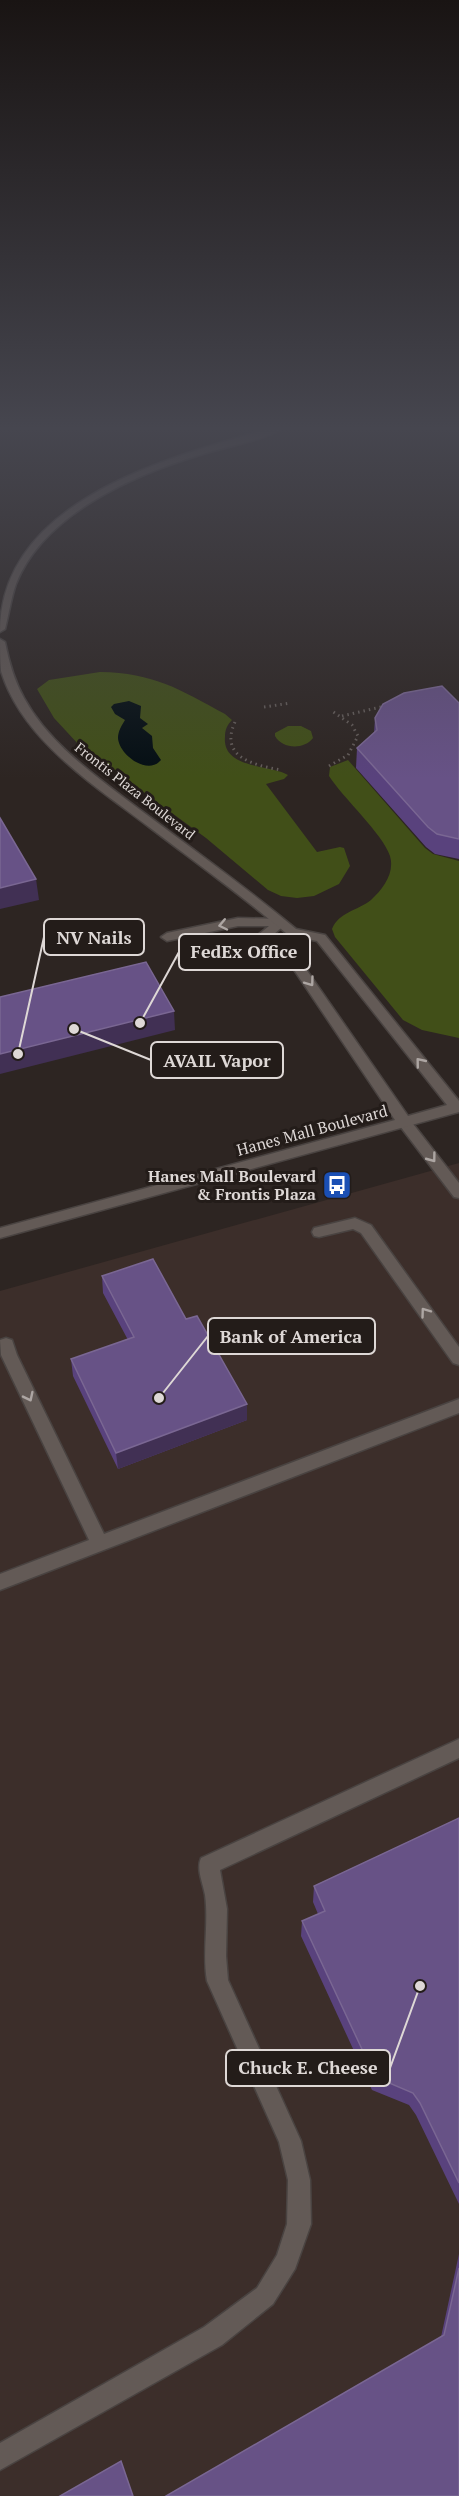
<svg xmlns="http://www.w3.org/2000/svg" width="459" height="2496" viewBox="0 0 459 2496" font-family="'PT Serif',serif">
<style>
.built{fill:#3c2e2a}
.green{fill:#414f18}
.water{fill:#040e13}
.lines{fill:none;stroke-linecap:round;stroke-linejoin:round}
.lane-casing{stroke:#494341;stroke-width:3}
.secondary-casing{stroke:#494341;stroke-width:3}
.path{stroke:#645d5a;stroke-width:3;stroke-dasharray:1.5 4;stroke-linecap:butt}
.lane{fill:#635a56;fill-rule:evenodd}
.secondary{fill:#635a56;fill-rule:evenodd}
.wall{fill:#59427d}
.shaded-wall{fill:#413054}
.building{fill:#675286;stroke:#7a6793;stroke-width:1.5}
.oneway{stroke:#ada6a3}
.labels{text-anchor:middle;stroke-width:6;stroke-linejoin:round;paint-order:stroke}
.far-street-label{font-size:14px;fill:#ded8d6;stroke:#231c19}
.street-label{font-size:16px;fill:#ded8d6;stroke:#231c19}
.poi-label{font-size:16px;font-weight:bold;fill:#ded8d6;stroke:#231c19;text-anchor:end}
.leader{fill:none;stroke:#ded8d6;stroke-width:2}
.callout-dot{fill:#ded8d6;stroke:#231c19;stroke-width:2}
.callout{fill:#231c19;stroke:#ded8d6;stroke-width:2}
.callout-label{font-size:18px;text-anchor:middle;font-weight:bold;fill:#ded8d6}
</style>
<rect width="100%" height="100%" fill="#2d2522"/>
<!-- built -->
<path class="built" d="M459,1163V2496H0V1291Z"/>
<!-- green -->
<path class="green" d="M100,672C154,673 179,689 225,714L232,720C227,725 225,730 225,737C222,769 272,765 288,775L284,779L266,784L317,852L340,847L344,848L350,866L339,884L314,896L297,898L281,896L268,890L206,838L79,745L54,718L37,689L49,680Z
M288,726H301L311,731L313,738C304,750 282,749 275,736V733Z
M348,760L425,848L433,854L459,861V1038L422,1030L403,1020L335,937L332,929C339,912 357,911 371,900C383,889 395,873 390,856C383,834 343,798 329,776L330,767Z"/>
<!-- water -->
<path class="water" d="M129,701L141,706L140,718L148,724L142,728L152,736L153,748L161,760C148,776 119,755 118,738C118,731 122,725 125,720L115,714L111,707L114,704Z"/>
<g class="lines">
<!-- lane casing -->
<g class="lane-casing">
<path id="lane" d="M238,918L281,919L287,923L261,945L182,962L176,958L178,955L253,939L269,926H238L167,941L161,937L167,933Z
M405,1118L410,1120L459,1183V1198L454,1197L400,1126L398,1123L400,1120Z
M355,1218L371,1225L459,1347V1365L453,1363L361,1233L353,1229L319,1237L314,1236L312,1232L314,1228Z
M6,1338L12,1340L17,1355L104,1534L459,1399V1413L0,1590V1574L89,1540L1,1355L0,1340Z
M459,1739V1758L220,1870L227,1909L226,1956L228,1980L301,2141L310,2180L311,2224L295,2269L273,2304L222,2345L0,2470V2443L204,2327L257,2288L277,2255L287,2224L288,2180L279,2142L207,1981C202,1952 209,1924 205,1895C203,1883 196,1869 201,1858Z"/>
</g>
<!-- secondary casing -->
<g class="secondary-casing">
<path id="secondary" d="M268,429H282C264,440 225,447 203,454C136,474 44,513 16,584C11,598 9,614 5,629L0,632C0,501 167,458 268,429Z
M0,639L5,642C9,662 14,680 24,698C50,746 100,779 143,812C194,850 247,888 296,929L325,935L459,1101V1112L0,1238V1228L395,1120L280,949L286,933C242,896 195,862 149,827C94,785 22,740 1,671C0,661 0,649 0,639ZM297,937L317,941L447,1105L408,1116L292,949Z"/>
</g>
<!-- path -->
<path class="path" d="M264,707L291,703
M342,716L385,706
M235,722C219,757 253,765 281,770
M329,766L348,755L358,736L352,725L332,711"/>
<!-- lane -->
<use href="#lane" class="lane"/>
<!-- secondary -->
<use href="#secondary" class="secondary"/>
</g>
<!-- wall -->
<path class="wall" d="M459,703V859L435,854L426,847L356,768L357,748L374,733L375,718Z
M102,1276L186,1319L247,1404V1420L118,1469L73,1376L71,1359L128,1340L103,1293Z
M459,1818V2204L416,2115L409,2105L372,2090L301,1936L302,1921L318,1914L313,1902L314,1886Z
M459,2254V2496L441,2337Z"/>
<!-- shaded-wall -->
<path class="shaded-wall" d="M36,879L39,900L0,909V888Z
M174,1011L175,1030L0,1074V1054Z
M247,1404V1420L118,1469L116,1453Z"/>
<!-- building -->
<path class="building" d="M442,686L459,703V839L437,834L428,827L357,748L377,730L375,718L383,704L404,693Z
M0,818L36,879L0,888Z
M146,962L174,1011L0,1054V997Z
M153,1259L186,1319L197,1316L247,1404L116,1453L71,1359L134,1337L102,1276Z
M459,1818V2183L420,2103L413,2093L375,2077L302,1921L325,1911L314,1886Z
M459,2268V2496H166L444,2335Z
M121,2461L133,2496H60Z"/>
<!-- one-way arrows -->
<defs><path id="oneway-chevron" d="M-2-3.5L2.5 0L-2 3.5" fill="none" stroke-width="1.6" stroke-linecap="round" stroke-linejoin="round" transform="scale(1.5)"/></defs>
<g class="oneway">
<use href="#oneway-chevron" transform="translate(223 925) rotate(168)"/>
<use href="#oneway-chevron" transform="translate(310 982) rotate(54)"/>
<use href="#oneway-chevron" transform="translate(420 1062) rotate(-129)"/>
<use href="#oneway-chevron" transform="translate(432 1158) rotate(53)"/>
<use href="#oneway-chevron" transform="translate(425 1312) rotate(-126)"/>
<use href="#oneway-chevron" transform="translate(29 1397) rotate(64)"/>
</g>
<!-- sky -->
<linearGradient id="sky" x2="0" y2="1"><stop stop-color="#191413"/><stop offset="0.55" stop-color="#46464f"/><stop offset="1" stop-color="#46464f" stop-opacity="0"/></linearGradient>
<rect width="459" height="779" fill="url(#sky)"/>
<!-- icons -->
<defs>
<g id="bus-square" transform="scale(1.5)"><rect x="-9" y="-9" width="18" height="18" rx="4" fill="#1a4fb4" stroke="#231c19"/><path d="M-5-6H5V4H4V6H2V4H-2V6H-4V4H-5ZM-3.5-4V0h7V-4ZM-3.5 1.2v1.5H-2V1.2ZM2 1.2v1.5H3.5V1.2Z" fill="#fff"/></g>
</defs>
<g fill-rule="evenodd">
<use href="#bus-square" x="337" y="1185"/>
</g>
<g class="labels">
<!-- far-street labels -->
<g class="far-street-label">
<text transform="translate(135 791) rotate(38)" y="5">Frontis Plaza Boulevard</text>
</g>
<!-- street labels -->
<g class="street-label">
<text transform="translate(312 1130) rotate(-15)" y="6">Hanes Mall Boulevard</text>
</g>
<!-- poi labels -->
<g class="poi-label">
<text x="316" y="1182">Hanes Mall Boulevard<tspan x="316" dy="18">&amp; Frontis Plaza</tspan></text>
</g>
</g>
<!-- callouts -->
<path class="leader" d="M18 1054L44 937M140 1023L179 952M74 1029L151 1060M159 1398L208 1336M420 1986L390 2068"/>
<g class="callout-dot">
<circle cx="18" cy="1054" r="6"/>
<circle cx="140" cy="1023" r="6"/>
<circle cx="74" cy="1029" r="6"/>
<circle cx="159" cy="1398" r="6"/>
<circle cx="420" cy="1986" r="6"/>
</g>
<g class="callout">
<rect x="44" y="919" width="100" height="36" rx="6"/>
<rect x="179" y="934" width="131" height="36" rx="6"/>
<rect x="151" y="1042" width="132" height="36" rx="6"/>
<rect x="208" y="1318" width="167" height="36" rx="6"/>
<rect x="226" y="2050" width="164" height="36" rx="6"/>
</g>
<g class="callout-label">
<text x="94" y="944">NV Nails</text>
<text x="244" y="958">FedEx Office</text>
<text x="217" y="1067">AVAIL Vapor</text>
<text x="291" y="1343">Bank of America</text>
<text x="308" y="2074">Chuck E. Cheese</text>
</g>
</svg>
